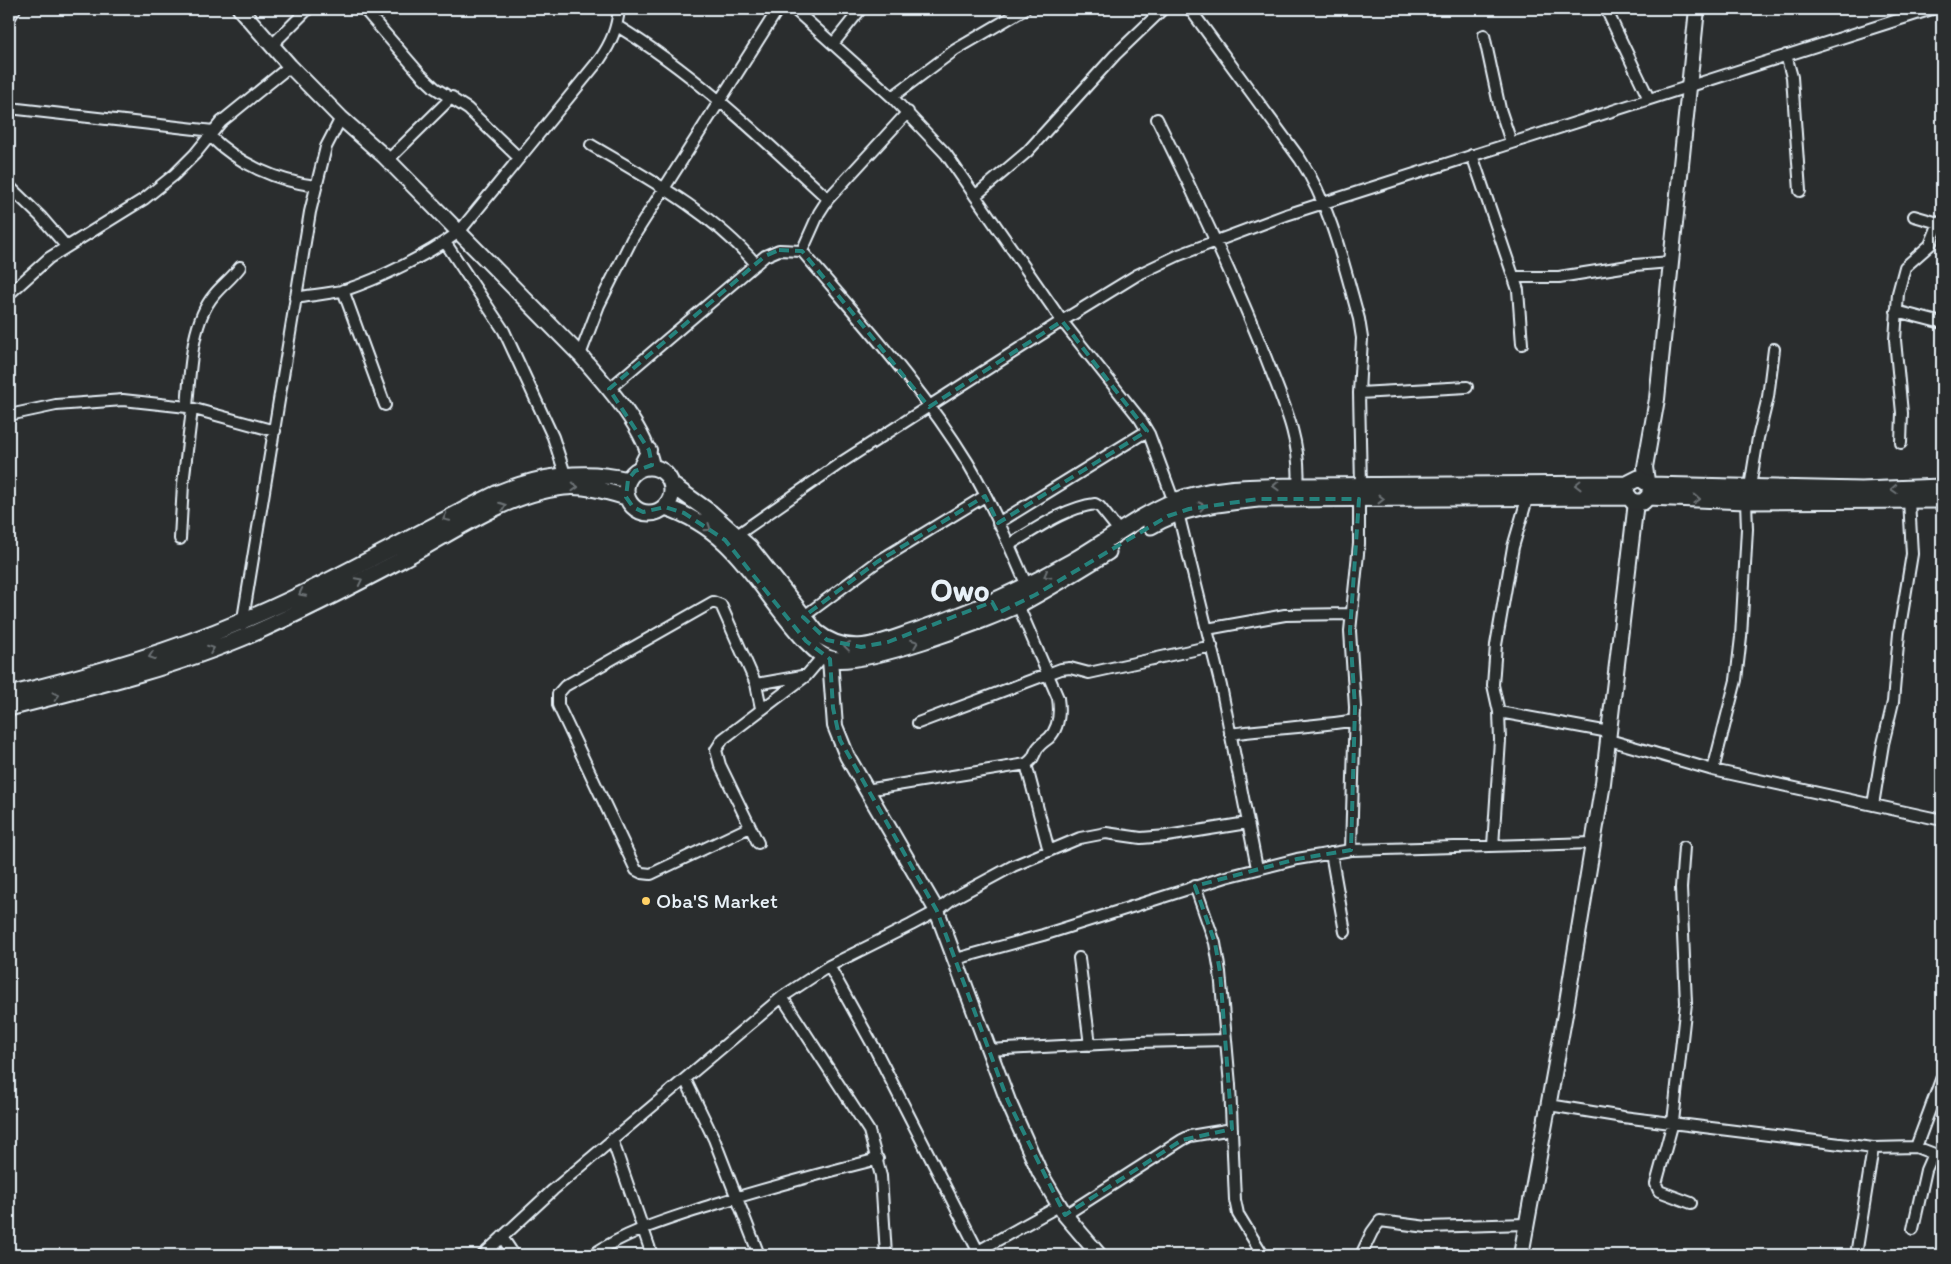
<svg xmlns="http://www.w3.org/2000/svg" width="1951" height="1264" viewBox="0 0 1951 1264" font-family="Itim,sans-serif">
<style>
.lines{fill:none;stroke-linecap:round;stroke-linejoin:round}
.street-casing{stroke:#e8f1f8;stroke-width:14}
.secondary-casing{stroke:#e8f1f8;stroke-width:18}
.primary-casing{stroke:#e8f1f8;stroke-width:19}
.street{stroke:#2a2d2e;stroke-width:10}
.secondary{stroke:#2a2d2e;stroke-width:14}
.primary{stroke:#2a2d2e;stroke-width:15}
.oneway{stroke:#6c7275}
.marked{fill:none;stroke:#25827c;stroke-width:4;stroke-dasharray:10 6;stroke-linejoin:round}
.poi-dot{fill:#ffd166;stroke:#2a2d2e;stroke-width:2}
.labels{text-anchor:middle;stroke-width:4;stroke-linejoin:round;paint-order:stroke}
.poi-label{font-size:21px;fill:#e8f1f8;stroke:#2a2d2e;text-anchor:start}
.town-label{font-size:31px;font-weight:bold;fill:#e8f1f8;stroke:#2a2d2e}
</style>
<rect width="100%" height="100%" fill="#2a2d2e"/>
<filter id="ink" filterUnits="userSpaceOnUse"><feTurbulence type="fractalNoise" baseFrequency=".02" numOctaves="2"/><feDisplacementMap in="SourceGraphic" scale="10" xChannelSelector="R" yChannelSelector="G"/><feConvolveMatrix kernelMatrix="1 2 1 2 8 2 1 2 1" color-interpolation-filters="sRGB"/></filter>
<g filter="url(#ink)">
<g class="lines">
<!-- street casing -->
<g class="street-casing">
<path id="street" d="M364,9L421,75L435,88L468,109L519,158
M794,9L892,97L946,154L1062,321L1140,419L1149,434L1174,502
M1190,9L1300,159C1331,206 1344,266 1359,319L1362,338L1359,393L1361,486
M1606,9L1649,99
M9,19L15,9
M617,26C695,73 762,138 828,199
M1484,35L1500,109L1511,142
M833,44L861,9
M272,45L308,9
M1786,55L1792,77L1800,191
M892,97L955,50L1025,9
M9,108L213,131
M1157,119C1196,198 1234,277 1266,358C1282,400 1302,440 1298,486
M209,135C238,164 277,181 316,186
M591,145C649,179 711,212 756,264
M1472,155L1518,290L1522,344
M388,160L452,97
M9,186L41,217L66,246
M975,196L1027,152L1115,55L1163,9
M1914,216L1942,224
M445,242L504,331L553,437L565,474
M802,251L819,213L828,199L908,112
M1514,277H1559L1635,265L1670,262
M343,290L385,405
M9,294L49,258L144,199L174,175L195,154L221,122L290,66
M295,298C311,295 329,294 345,290C382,278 427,255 459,232L600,59C611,43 617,29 619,9
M1896,311L1942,323
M580,355L599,305L632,239L778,9
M609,389L765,256L779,250L802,251C859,319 921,386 968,463C991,502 1009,545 1027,586
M1359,393L1467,387
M187,407C190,373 191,322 214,295C222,285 232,278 240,267
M9,415L56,405L123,400L187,407L275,431
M1901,443L1902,413L1895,340L1898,293L1905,267L1930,245L1939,223
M1750,487L1758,438L1768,397L1774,349
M1178,513L1221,686L1257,868
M998,523L1147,431
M737,535L842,462L1062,321L1137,275L1179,255L1286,215L1932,9
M180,539L183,484L192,409
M1009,545C1035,530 1064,508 1095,504L1100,507L1120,532
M803,617L877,562L985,496
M242,625L310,212L326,147L341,118
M1207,629L1285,615L1351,614
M756,684L802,676
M1499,712L1609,732
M918,723L1061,669L1070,668L1089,673L1212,646
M1230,734C1272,728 1314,727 1355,720
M1609,740L1713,770L1942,820
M1026,764L1049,851
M1713,770L1736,680L1741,637L1747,529L1746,501
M866,790L1026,764C1034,759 1033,756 1037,749C1040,744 1045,741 1049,738C1060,727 1060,712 1058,698L1018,605
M1873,805L1883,744L1893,702L1899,633L1912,554L1909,500
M750,827L651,874L642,873L636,870L558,705V694L565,686L713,602L721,605L756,684L761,708
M758,843L720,765L716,750L723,739L806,676L823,656
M1493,846L1500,740L1499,712L1493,685L1496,645L1513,547L1527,499
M1684,847L1681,888L1686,1003L1673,1122L1656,1184L1659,1191L1691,1203
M1351,850L1355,707L1350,631L1359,544V499
M1331,853L1345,932
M1195,886L1215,943L1220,972L1230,1085L1235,1200L1238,1214L1263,1255
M1079,958L1090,1045
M956,959L1043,935L1226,877L1297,859L1351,850L1593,843
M829,966L875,1049L978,1251
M782,997L869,1131L881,1176L886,1255
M988,1050L1138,1042L1226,1040
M685,1079L714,1139L759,1255
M1549,1105L1623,1117L1873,1148L1916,1147L1942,1157
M612,1139L652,1255
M1916,1147L1942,1077
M1065,1215L1182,1140L1190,1136L1232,1129
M1913,1229L1926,1170L1933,1154
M502,1237L514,1255
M483,1255L553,1190L782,997L829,966L911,925L937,911L952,899L1013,866L1080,838L1106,833L1141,838L1167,836L1247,823
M592,1255C629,1230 670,1219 712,1205C767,1188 822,1173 878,1159
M971,1255L1059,1206
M1361,1255L1372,1232L1380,1221L1427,1227L1526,1224
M1856,1255L1873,1148"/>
</g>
<!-- secondary casing -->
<g class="secondary-casing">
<path id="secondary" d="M240,9L290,66L341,118L384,156L580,355C606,385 645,427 652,466
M640,468L649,450
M1647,481L1645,467L1657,399L1697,9
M830,659L835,726L847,756L937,911L1008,1101L1040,1173L1065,1215L1099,1255
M1521,1255L1565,1014L1603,783L1636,502"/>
</g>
<!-- primary casing -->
<g class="primary-casing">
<path id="primary" d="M626 490a23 23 0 1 1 46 0a23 23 0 1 1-46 0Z
M672,485L711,513L749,547L816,632C851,660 882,642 919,630C972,612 1022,590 1071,562C1105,543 1138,516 1175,501C1214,486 1257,487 1298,486L1627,484L1639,478L1650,485V495L1643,502H1633L1626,493L1627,484
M1650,485L1861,490L1942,487
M1648,497L1746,501L1942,500
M665,507C738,531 757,588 805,640C811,646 820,656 828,658C858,669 989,619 1020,604C1050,588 1079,570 1108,552
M1151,526C1185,506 1220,503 1258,499L1628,497
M9,695C88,676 165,654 240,622C329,585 412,535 498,493C541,476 583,469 628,480
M9,708C92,687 175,667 254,633C303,611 352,586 399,561C450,534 506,493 564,487C585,485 606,491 626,497"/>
</g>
<!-- street -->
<use href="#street" class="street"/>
<!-- secondary -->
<use href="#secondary" class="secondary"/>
<!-- primary -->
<use href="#primary" class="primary"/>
</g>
<!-- one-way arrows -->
<defs><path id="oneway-chevron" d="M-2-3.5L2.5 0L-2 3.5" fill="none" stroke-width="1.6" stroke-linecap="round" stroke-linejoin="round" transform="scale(1.25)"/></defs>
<g class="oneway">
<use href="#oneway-chevron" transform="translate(1578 485) rotate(179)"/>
<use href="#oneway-chevron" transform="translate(1276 486) rotate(178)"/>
<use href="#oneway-chevron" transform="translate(575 487) rotate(2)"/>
<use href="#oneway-chevron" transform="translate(1894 489) rotate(177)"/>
<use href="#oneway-chevron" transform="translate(1381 499)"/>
<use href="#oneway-chevron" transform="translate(1697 499) rotate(2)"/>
<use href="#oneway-chevron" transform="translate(503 506) rotate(-21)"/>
<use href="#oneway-chevron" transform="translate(1202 506) rotate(-12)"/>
<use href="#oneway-chevron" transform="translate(446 518) rotate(154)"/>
<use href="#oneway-chevron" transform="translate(708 528) rotate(35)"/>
<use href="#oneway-chevron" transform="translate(1047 575) rotate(151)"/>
<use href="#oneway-chevron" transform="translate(359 581) rotate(-27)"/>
<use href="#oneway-chevron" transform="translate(302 593) rotate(153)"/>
<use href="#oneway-chevron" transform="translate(915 643) rotate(-21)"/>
<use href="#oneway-chevron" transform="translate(847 646) rotate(-173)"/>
<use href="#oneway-chevron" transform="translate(211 649) rotate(-21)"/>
<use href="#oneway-chevron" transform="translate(152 656) rotate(161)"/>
<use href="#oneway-chevron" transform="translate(56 696) rotate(-14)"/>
</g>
</g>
<!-- marked area -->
<path class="marked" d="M779,250L802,251L929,407L1062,321L1147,431L998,523L985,496L877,562L803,617L827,640L861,647L888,642L992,602L998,613L1035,595L1168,516L1189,509L1258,499H1359L1350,631L1355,707L1351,850L1297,859L1195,886L1215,943L1220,972L1232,1129L1182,1140L1065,1215L1008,1101L937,911L840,740L833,708L830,659L806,641L725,540L684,513L665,507L643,512L633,507L626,497L628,480L635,471L652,465L649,450L609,389L765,256Z"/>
<!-- markers -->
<circle class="poi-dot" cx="646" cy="901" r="5"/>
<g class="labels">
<!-- poi labels -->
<g class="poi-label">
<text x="656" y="908">Oba'S Market</text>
</g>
<!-- town labels -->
<g class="town-label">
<text x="960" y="601">Owo</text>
</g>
</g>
<!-- margin -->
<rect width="1951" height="1264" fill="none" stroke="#2a2d2e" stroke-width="30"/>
<rect x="15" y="15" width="1921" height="1234" fill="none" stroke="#e8f1f8" stroke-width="2" filter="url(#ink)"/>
</svg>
